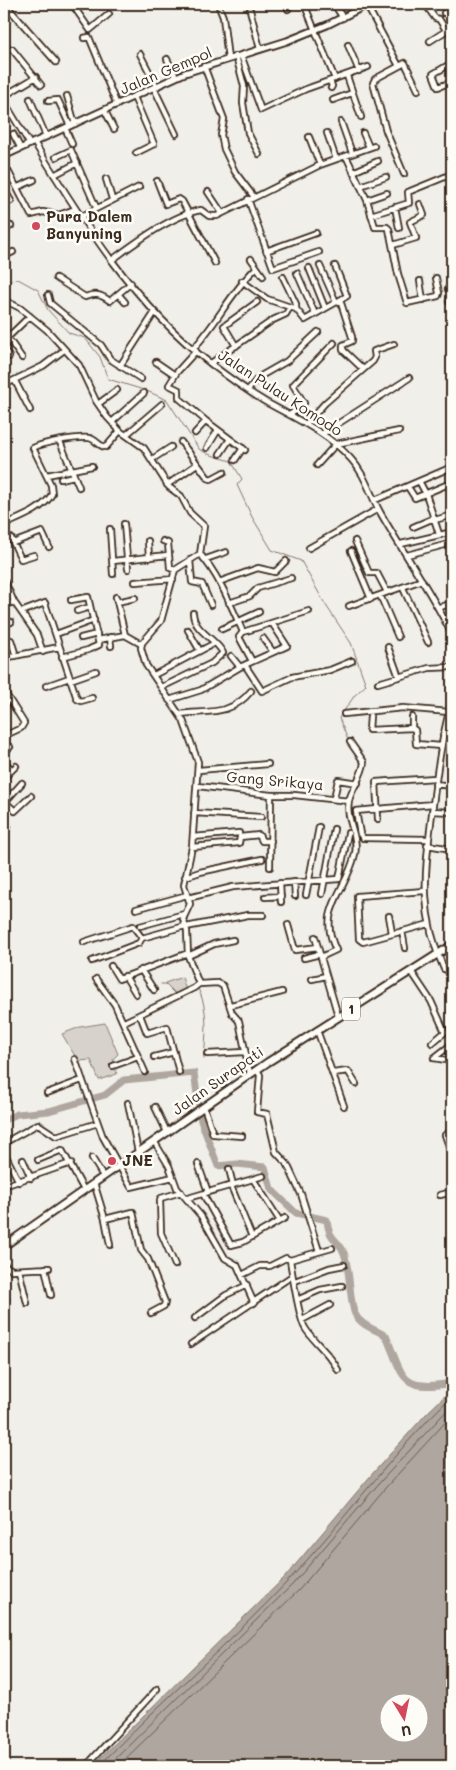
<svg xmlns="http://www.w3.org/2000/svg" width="456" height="1770" viewBox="0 0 456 1770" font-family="Mali,sans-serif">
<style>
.green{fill:#d7d2cc;stroke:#897e75}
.water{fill:#aea69f;stroke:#80746b;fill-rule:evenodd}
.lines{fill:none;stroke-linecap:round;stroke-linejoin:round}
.shore{stroke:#695c52;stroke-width:1}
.stream{stroke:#80746b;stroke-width:1}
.river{stroke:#aea69f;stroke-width:7}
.minor-casing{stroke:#3b2a1e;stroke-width:8}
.major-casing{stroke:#3b2a1e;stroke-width:9}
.highway-casing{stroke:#3b2a1e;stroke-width:10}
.minor{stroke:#fdfcf7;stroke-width:4.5}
.major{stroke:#fdfcf7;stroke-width:5}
.highway{stroke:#fdfcf7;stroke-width:6}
.poi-dot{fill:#d1495b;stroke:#fdfcf7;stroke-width:2}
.labels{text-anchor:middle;stroke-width:5;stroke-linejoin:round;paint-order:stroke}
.shield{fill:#fdfcf7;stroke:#75695f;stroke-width:1}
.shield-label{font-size:14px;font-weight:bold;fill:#3b2a1e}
.street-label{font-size:15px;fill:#3b2a1e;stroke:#fdfcf7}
.poi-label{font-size:15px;font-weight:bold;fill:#3b2a1e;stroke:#fdfcf7;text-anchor:start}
</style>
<rect width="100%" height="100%" fill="#f1efea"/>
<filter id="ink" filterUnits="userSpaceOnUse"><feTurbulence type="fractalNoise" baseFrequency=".02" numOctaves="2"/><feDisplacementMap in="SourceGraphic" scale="10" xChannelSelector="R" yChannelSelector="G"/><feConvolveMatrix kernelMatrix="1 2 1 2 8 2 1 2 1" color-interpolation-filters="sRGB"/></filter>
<g filter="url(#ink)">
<!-- green -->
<path class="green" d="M182,977L186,991L177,995L165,983Z
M105,1023L118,1054L113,1059L117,1074L99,1080L91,1060L78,1061L62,1034L80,1027Z"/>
<!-- water -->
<path class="water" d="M452,1389V1766H92L285,1577L373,1473L427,1413ZM388,1702H418V1732H388Z"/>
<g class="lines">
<!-- shore -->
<path class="shore" d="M99,1766C160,1702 228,1645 289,1580C345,1520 392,1453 452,1396
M108,1766L293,1584L381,1481L452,1405
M118,1766L299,1590L387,1486L452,1415"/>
<!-- stream -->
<path class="stream" d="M4,281L18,279L38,290L48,310L69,333L85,338L100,357L108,379L147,391L167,400L199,449L208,454L231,461L242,479L237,485L252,517L272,550L301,561L325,604L351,643L366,685L355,695L339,718L348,740
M161,984H165L176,995
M197,987C209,1007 206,1035 204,1059"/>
<!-- river -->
<path class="river" d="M4,1120L17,1114L49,1111L105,1095L124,1080L194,1073L201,1121L218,1166L237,1164L265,1167L271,1189L296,1213L327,1220C329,1242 339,1239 344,1253C350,1269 350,1305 355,1314C361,1326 375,1329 386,1336C404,1378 400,1392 452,1383"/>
<!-- minor casing -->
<g class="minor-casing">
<path id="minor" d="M5,4L56,62
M72,4L90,30L109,14
M104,4L108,6L111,4
M218,4L223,17L228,59
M286,4L288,9
M334,4L343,18
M366,4L399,66
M425,4L435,18L439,19L446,30
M305,6L335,79
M250,10L260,49
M444,13L452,9
M4,17L11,11
M84,38L89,37L117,105
M430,41L452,27
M348,45L359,71
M12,49L41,85
M140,54L157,87
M241,55L261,110L306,89L368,67
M236,56L244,86L243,103L248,133L259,154
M167,59L176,77
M452,63L433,74L438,87L452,82
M204,66L224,119L221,135L224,149L235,172L254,197
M347,76L361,117
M330,81L332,86L331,88
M154,88L176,134
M4,96L36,77
M67,96L75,124
M134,97L154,144L136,153
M30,99L46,136
M333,100L352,93
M4,101L29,143
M48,101L58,100L70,126
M105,111L114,129
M341,122L352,153
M65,128L72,144
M327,133L336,159
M363,133L369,147
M13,134L20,147
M309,137L320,165
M34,142C83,223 135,305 211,364C228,377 246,390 264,401C294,418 327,432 351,459C365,474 370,494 380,512C403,553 432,592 452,635
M346,156L367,200L375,227H387L389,229L398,274L407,303L438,296L439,293L436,278
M56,157L71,150L96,207
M4,163L31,215L43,212L59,215L75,209
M353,172L378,161
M404,174L386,131L373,83L375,79L405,63L418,90
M54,175L77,163
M106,179L112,199
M157,181L166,204L179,199L182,201L215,263
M360,186L386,177
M18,187L34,180
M4,189L11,201
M208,192L222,213
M248,199L273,268L319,252
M367,200L387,193
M395,207L399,228
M371,215L409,203L408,192L452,174
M80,217L139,187
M4,230L11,226
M393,245L416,238L410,222L424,215L420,204
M266,251L316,233
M4,256L13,252
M251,259L263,276
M112,260C135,243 172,215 201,210L209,216H217L320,165L374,146
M320,266L336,302L341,303L352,337V341L343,345V350L363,369
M309,268L325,308
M297,273L315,314
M283,277L296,304V309
M56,278L85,297C95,293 100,294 110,301L131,283
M242,281L267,299L296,309L305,320L347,296L335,266
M420,281L423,300
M448,289L452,288
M118,294L125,302
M48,295L50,303L101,345L110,359L141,379
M4,300L20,308L47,330L79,365L96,401L107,417L120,431L144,448L169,487L181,496L190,513L204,526L200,554L175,570L161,621L142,643L141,648L146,665L183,720L198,762L192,847L184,885L190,904L183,919L187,931L188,956L199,984L218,983L223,986L232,1013L239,1021L250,1074
M449,302L452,301
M451,315H452
M8,338L22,358
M4,341L30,316
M236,346L224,326L257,302
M4,348L9,357
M193,349C217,323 231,292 256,268
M196,351L177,372L169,385L179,390V398L206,421L245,450
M156,362L175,375
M211,363L273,320L286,314L290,307
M120,366L155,312
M15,381L30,410
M4,385L43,366L64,350
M248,390L259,377L287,361L318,332
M98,404L117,390
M290,415L304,403L293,385L334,343
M112,422L144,393
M306,424L325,403L373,361L375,357L374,351L394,344
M195,433L206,421
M322,434L409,378
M126,435L162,404
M60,442L79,487
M181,442L208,478L211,479L224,472
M207,448L218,430
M220,454L230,439
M151,460L171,447
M235,460L243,448
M317,465L336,444L399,431
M47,475L92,466
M61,479L74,476
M419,481L426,494L439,534
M167,485L197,464
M408,487L415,498L446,485
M375,500L452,467
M435,520L452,515
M124,524L128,569
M4,525C19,518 43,510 52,494L51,485L33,448C44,442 76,437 89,438C96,439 99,447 106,447L120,431
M413,527L434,518
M110,529L113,574
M4,540L11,538L21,559L34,555
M148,541L149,558
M163,541L168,543L170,568L175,570
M355,541L369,573H377L387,592
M13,543L42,532L49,547
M401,544L448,533L452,543
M309,548L378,509
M351,551L371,599
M200,554C219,575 231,606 243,632L309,611
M407,555L452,543
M206,559L226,552
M190,560L192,582L202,584L211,605
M113,561L168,555
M4,580L14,602L37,635L43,652
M135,582L173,579
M219,582L258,568L275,572L286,561
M403,588L428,642
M380,595L398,637
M116,597L125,635
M71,600L88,597L99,645L90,649
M117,602L135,598
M229,603L250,596L258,588L291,578
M4,605L14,602
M349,606L422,580
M439,607L452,604
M77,611L90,607
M21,612L45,603L77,699L81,701L92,698
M4,625L11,622
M222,629L259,612
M188,630L200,651
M243,632L239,637L252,661
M56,634L94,620
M110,637L111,646
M81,638L97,634
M263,638L273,652
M11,640L16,656
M98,640L125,635L141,644
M388,647L399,677
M231,656L240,667
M62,657L88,650
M4,658L59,647
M245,665L262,691L292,677L330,670L352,661
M154,675L215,643
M70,680L96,671
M378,683L429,668L452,667
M46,686L69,678
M162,687L212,663L223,653C216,638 194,632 193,613
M4,691L24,723L21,728L4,736
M169,700L201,690L240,667L287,646L272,623
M452,701C442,735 437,769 433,805C426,866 417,909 444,969L452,972
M179,714C207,710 230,717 251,691
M344,714L403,708L449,712
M370,716L369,730L412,728L415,730L416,744L441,746
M412,728V717
M443,735L452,736
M4,753L10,747
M4,761L12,770
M199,770L268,764
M4,778L16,766
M435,784L452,786
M198,786L271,795H294L349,801
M334,798L338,780L358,783
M4,801L15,811L31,796
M4,803L22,783
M432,811L452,812
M194,813L261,817
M378,819L376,782L435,778
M4,823L8,827
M193,837L239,833
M428,839L363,838L360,834L356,811L433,804
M427,845L452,849
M192,847L239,843L240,837L259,835L262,841H271
M270,867L271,795
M185,877L200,872L262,859
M294,882L295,896
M280,883L281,902
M425,891L357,896L359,939L363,942L429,924
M322,894L334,829
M306,895L319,827
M265,897L281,896
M188,898L233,887L339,879L348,833
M136,909L187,895
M389,916L392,933
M288,925L295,950L318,947
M140,926L184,914
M186,927L248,915H263
M402,931L405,948
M315,937L338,1016
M84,942L133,926L142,938
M188,956L214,944L233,940
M321,957L336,950C316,910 347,891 355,854C359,836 345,819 349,801C352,787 363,776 364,762L350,742
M304,958L320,954
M92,961L139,943L142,938L185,926
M111,966L119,979L188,953
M141,970L154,990
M411,971L431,1001L445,1032L432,1043
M125,976L136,994
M96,979L115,1005L145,1072
M312,979L326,976
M231,1005L282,992
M140,1015L147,1033L167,1027L179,1072
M124,1022L194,988L199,984
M317,1030L344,1106
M207,1054L245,1052
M154,1057L174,1052
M434,1058L452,1044
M434,1058L452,1061
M75,1059L103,1137L131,1187L173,1177
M113,1066L138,1057
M257,1070L260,1075L257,1112L267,1114L276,1152L287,1164L301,1194L319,1251
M333,1073L348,1071L356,1084
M47,1093L82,1080
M128,1103L138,1152
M155,1107L167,1132
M204,1107L213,1134L242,1136
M452,1130L445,1135L452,1155
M154,1141L169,1166L177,1188L201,1216L225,1258L237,1265L254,1303
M4,1143L38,1124L56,1136L98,1123
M4,1152L19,1182
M92,1158L103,1176
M23,1160L31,1178
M38,1160L62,1150L84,1190
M198,1164L208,1192
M229,1169L233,1185
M253,1179L280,1221
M94,1183L105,1219L110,1245
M4,1186L71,1163
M231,1186L252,1237
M203,1194L231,1245L243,1242L285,1218
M440,1195L452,1192
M188,1198L263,1176
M105,1219L133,1212L141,1250L148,1259L165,1302L164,1306L151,1313
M290,1260C292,1272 299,1319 305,1328C315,1344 330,1353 338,1370
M4,1265L12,1270L49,1268
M175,1265L161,1233L160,1200L161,1198L181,1192
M45,1268L51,1295
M19,1270L27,1303
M242,1275L260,1266H270L286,1258L290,1260L332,1248
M295,1281L329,1268L344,1265
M4,1297L6,1299
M297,1300L320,1290L342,1286
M195,1318L226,1295L247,1285
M302,1320L330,1305
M4,1326L6,1334
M191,1344L292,1276
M86,1766L157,1689"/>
</g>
<!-- major casing -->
<g class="major-casing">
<path id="major" d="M4,156L185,73L287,41L327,25L369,4"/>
</g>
<!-- highway casing -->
<g class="highway-casing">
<path id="highway" d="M4,1246L268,1062L452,945"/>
</g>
<!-- minor -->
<use href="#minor" class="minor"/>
<!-- major -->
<use href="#major" class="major"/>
<!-- highway -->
<use href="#highway" class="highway"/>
</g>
</g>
<!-- markers -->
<g class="poi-dot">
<circle cx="36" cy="226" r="5"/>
<circle cx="112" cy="1161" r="5"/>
</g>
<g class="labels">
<!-- shield labels -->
<rect class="shield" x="342" y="997.5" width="18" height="23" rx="4"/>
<g class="shield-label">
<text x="351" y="1014">1</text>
</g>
<!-- street labels -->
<g class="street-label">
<text transform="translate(166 71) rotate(-23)" y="5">Jalan Gempol</text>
<text transform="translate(280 393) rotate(33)" y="5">Jalan Pulau Komodo</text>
<text transform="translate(275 781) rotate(5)" y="5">Gang Srikaya</text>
<text transform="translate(218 1081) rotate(-35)" y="5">Jalan Surapati</text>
</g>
<!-- poi labels -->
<g class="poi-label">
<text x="46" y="222">Pura Dalem<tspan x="46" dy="17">Banyuning</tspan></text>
<text x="122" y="1166">JNE</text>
</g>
</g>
<!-- margin -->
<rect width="456" height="1770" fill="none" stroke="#fdfcf7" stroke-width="20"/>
<rect x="10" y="10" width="436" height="1750" fill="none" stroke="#3b2a1e" stroke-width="2" filter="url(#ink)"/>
<!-- north arrow -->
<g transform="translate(404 1718) rotate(170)"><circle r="24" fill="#fdfcf7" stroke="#afa8a0"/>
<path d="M0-4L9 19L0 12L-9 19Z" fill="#d1495b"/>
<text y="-8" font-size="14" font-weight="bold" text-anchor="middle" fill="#3b2a1e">U</text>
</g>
</svg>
